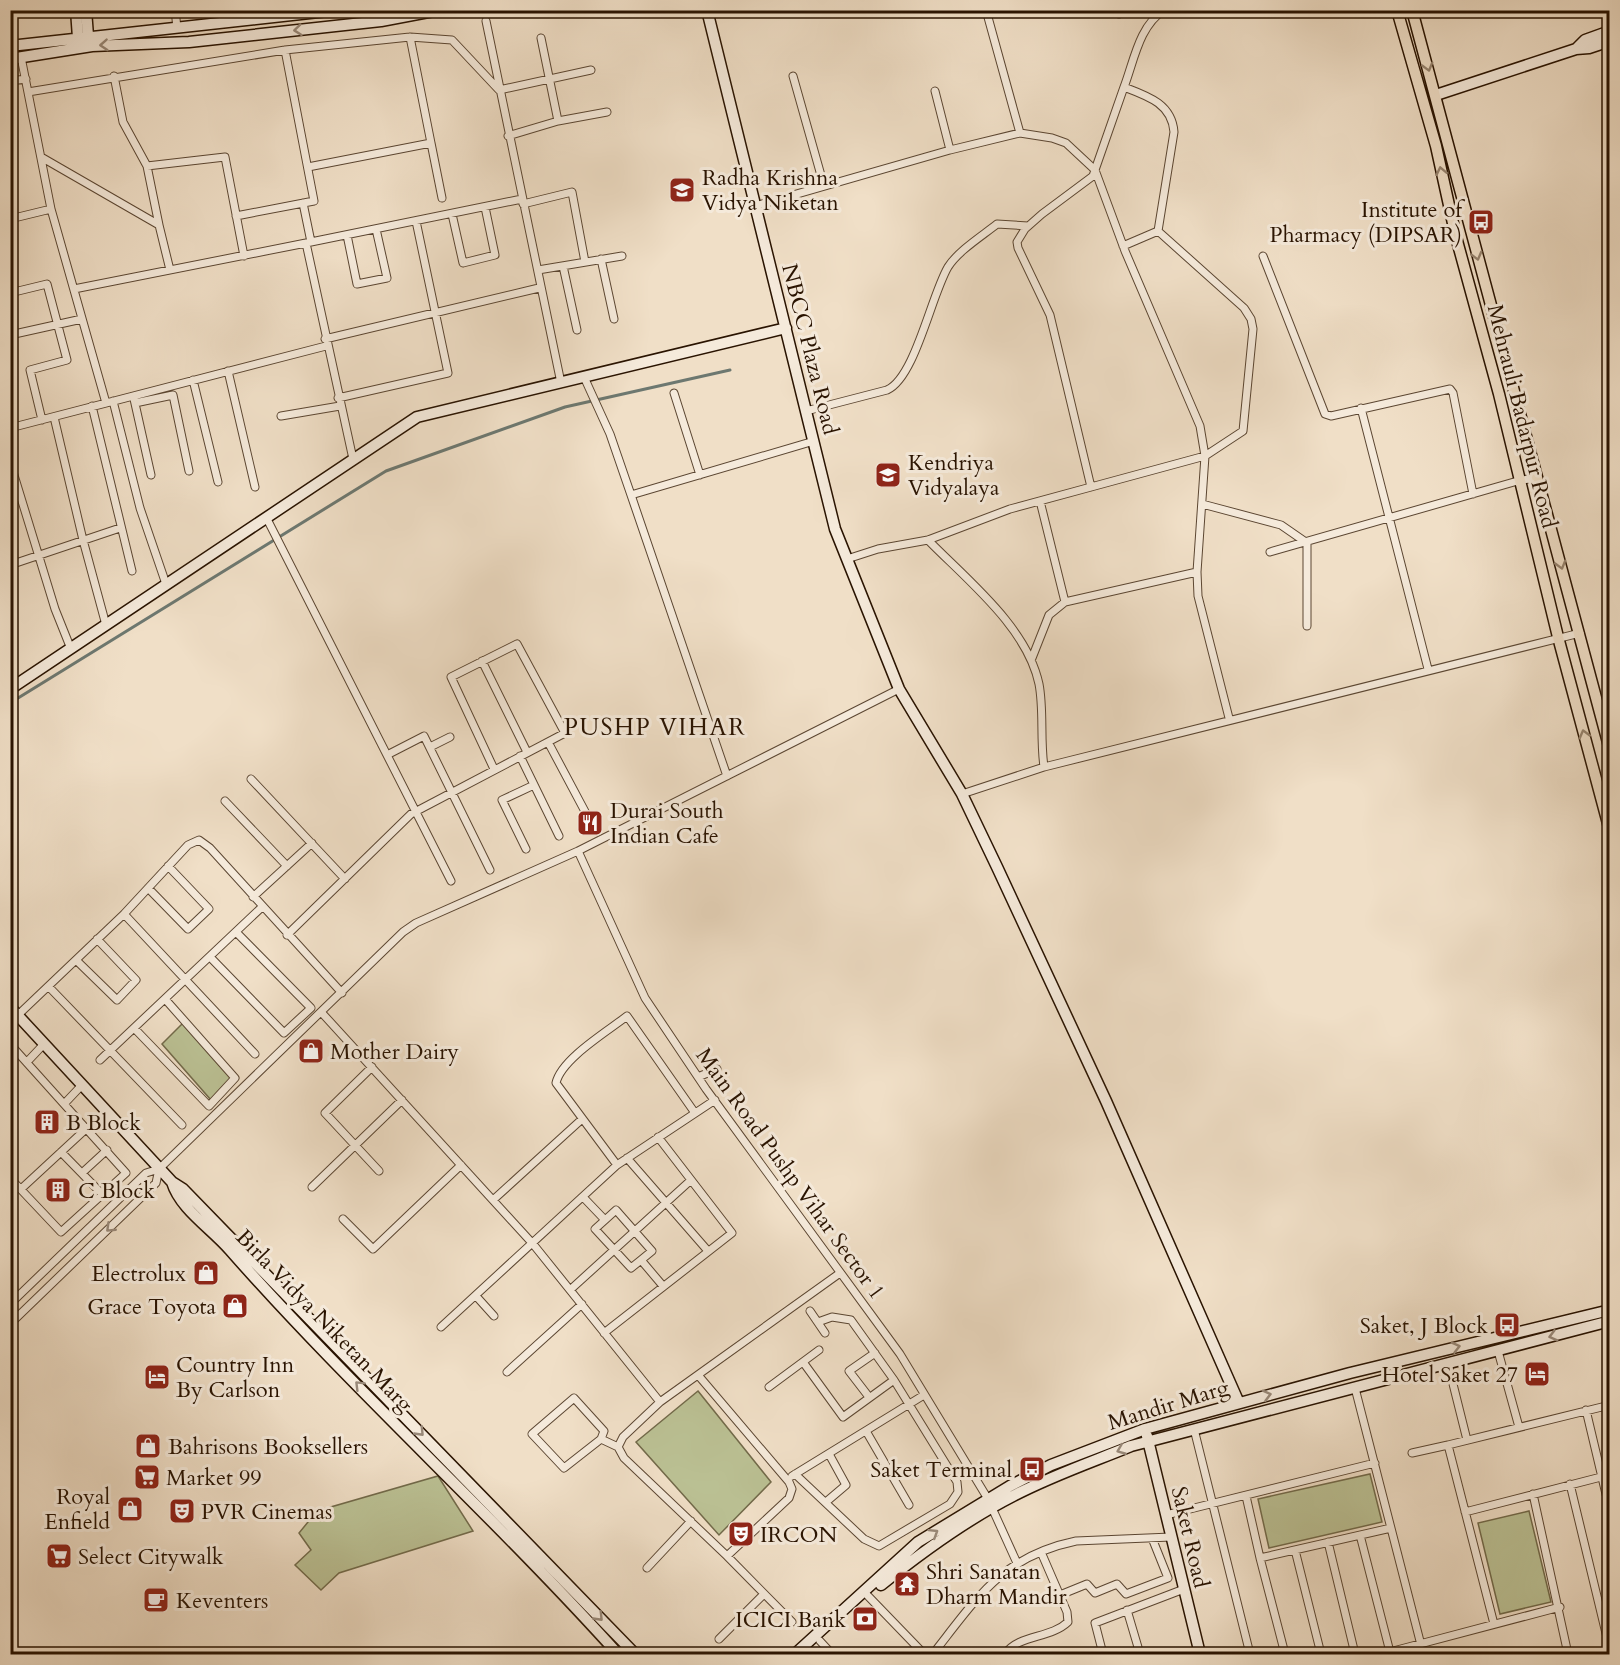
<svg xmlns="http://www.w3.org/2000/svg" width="1620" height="1665" viewBox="0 0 1620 1665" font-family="Cardo,serif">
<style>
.green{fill:#bbc194;stroke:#726a4a;stroke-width:1.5}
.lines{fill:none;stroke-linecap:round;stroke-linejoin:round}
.stream{stroke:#6d7870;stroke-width:3}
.street-casing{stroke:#5b4632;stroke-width:9}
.secondary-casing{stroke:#291301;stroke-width:13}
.primary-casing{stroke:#291301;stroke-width:13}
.street{stroke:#f5eadb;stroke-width:7}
.secondary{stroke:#f5eadb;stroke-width:10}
.primary{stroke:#f0dfc7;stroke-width:10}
.oneway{stroke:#998979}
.oneway2{stroke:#96836e}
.labels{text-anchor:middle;stroke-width:6;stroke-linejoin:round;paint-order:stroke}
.poi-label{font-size:22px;fill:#291301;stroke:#f5eadb;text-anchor:start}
.street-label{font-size:22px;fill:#291301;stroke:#f5eadb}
.neighbourhood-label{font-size:24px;letter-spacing:1.5px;fill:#291301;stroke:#f5eadb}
</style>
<rect width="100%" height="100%" fill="#f0dfc7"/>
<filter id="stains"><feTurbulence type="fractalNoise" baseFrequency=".00333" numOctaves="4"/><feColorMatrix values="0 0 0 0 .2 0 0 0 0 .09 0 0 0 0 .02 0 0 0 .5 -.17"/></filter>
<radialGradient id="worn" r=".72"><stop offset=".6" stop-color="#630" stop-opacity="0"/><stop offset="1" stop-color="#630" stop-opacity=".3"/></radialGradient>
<!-- green -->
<path class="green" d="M185,1021L235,1073L211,1100L162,1044Z
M698,1391L771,1482L719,1535L636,1442Z
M1370,1474L1382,1522L1269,1548L1258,1499Z
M438,1476L473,1531L339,1573L321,1590L295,1565L311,1550L299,1533L317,1511Z
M1529,1511L1551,1602L1500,1614L1478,1523Z"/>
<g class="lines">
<!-- stream -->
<path class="stream" d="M10,703L386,471L565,407L730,370"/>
<!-- street casing -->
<g class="street-casing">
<path id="street" d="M175,10L177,28
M986,10L1020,133
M1119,10V14
M1164,10C1139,26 1134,61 1124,87C1148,96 1172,104 1174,132L1158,231L1244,308L1251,319L1253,329L1243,431L1205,456L1197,572L1198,596L1229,718
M486,21L561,383
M541,38L558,121
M114,76L123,122L147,166L159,225
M793,76L824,186
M10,81L26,79
M935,91L950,150
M28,92L285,50L410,37L452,40L499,90L591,70
M508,136L558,121L607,112
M431,143L442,198
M41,157L159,225L170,270
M147,166L225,157L244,256
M308,167L431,143L410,37
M303,203L311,242
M523,204L572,192L585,262
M755,206L950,150L1020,133L1052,138L1066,143L1095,170L1125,251L1200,426L1205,456L1091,487L1050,315L1018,248L1017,242L1025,229L1042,214L1093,176L1095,170L1124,87
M51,209L106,403
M452,214L463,263L495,255L485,207
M236,216L314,201L285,50
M10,219L51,209L21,57
M347,235L357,284L387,278L376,229
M306,243L522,199
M1123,246L1158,231
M1263,256L1325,414L1331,416L1450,389L1453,393L1473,494
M601,259L614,319
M563,266L577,330
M538,270L622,256
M74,289L306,243L353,459
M10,293L47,284L67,360L30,370L42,420
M10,335L82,319
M325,339L539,288
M228,371L255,487
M584,377L610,434L631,495
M193,380L218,482
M674,393L700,475
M338,398L448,373L416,221
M134,399L151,475
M113,401L140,508L166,584
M135,403L173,395L189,471
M92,406L132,571
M1361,408L1428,669
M806,411L887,390C915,378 931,296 948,267C958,251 982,236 997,224L1028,226
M281,416L340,406
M54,417L83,540L106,625
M10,428L326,346
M10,462L55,609L71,649
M1040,501L1065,602
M1202,504L1281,525L1307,543V626
M266,517L451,881
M928,540C967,580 1027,627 1039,684C1044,710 1040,739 1044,767
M1270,552L1521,480L1538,478
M847,559L878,549L928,540L1010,509L1091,487
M10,565L120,528
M1032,658L1049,615L1065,602L1197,572
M482,661L527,752
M548,742L589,819
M430,747L450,737
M387,755L424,736L490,870
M520,756L559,836
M727,776L631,495L814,441
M251,779L345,879
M962,794L1044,767L1580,633
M225,801L287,866
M526,849L502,800L534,785
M578,851L645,998L706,1089L900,1354L988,1499L1017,1563
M148,888L188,929L209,909L168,866
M253,897L312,843
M124,914L255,1054
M287,935L411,814L565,733L517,644L451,677L494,769
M210,957L284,1033L311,1008L236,932
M76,960L117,1000L136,980L97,939
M49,987L182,1125
M322,1013L533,1244L660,1402
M18,1015L124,914L188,845L199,840L210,848L342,993
M134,1028L209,1106L235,1078L165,999
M10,1044L126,1173L61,1232L10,1178
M100,1060L262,907
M27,1062L44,1044
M372,1067L325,1113L379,1171
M698,1077L717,1069
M65,1103L82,1085
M61,1152L102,1194
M627,1158L708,1251
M617,1165L556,1083C561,1059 608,1031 627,1016L695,1113
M82,1173L107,1150
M312,1187L402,1100
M21,1189L87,1128
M583,1197L605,1220L595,1229L631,1268L641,1260L663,1286
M493,1200L581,1120
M343,1219L373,1249L461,1165
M605,1220L616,1210L652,1251L641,1260
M570,1290L691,1180
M476,1296L494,1316
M10,1304L146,1173L159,1169L403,932L416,923L578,851L899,689
M810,1311L825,1333
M818,1322L832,1317L851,1320L894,1380
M10,1324L156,1183L159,1169
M441,1327L617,1165L715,1100
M604,1333L732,1233L658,1137
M1498,1351L1519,1427
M1448,1364L1467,1440
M507,1372L582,1304
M769,1387L819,1350
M1355,1388L1421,1645
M869,1397L849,1371L875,1353
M1586,1410L1610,1511
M1194,1429L1250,1654
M866,1431L909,1505
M601,1439L564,1468L532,1434L574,1398L604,1431L601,1439L618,1447L624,1458L727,1556L789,1498L792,1489L789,1482L698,1375
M618,1447L623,1437L660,1402L840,1273
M1412,1453L1448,1445
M795,1474L864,1539L879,1546L950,1504L958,1492L957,1482L894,1380L843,1417L803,1362
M792,1476L924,1395
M1570,1484L1610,1650
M1533,1494L1568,1654
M1246,1496L1260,1558L1391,1528
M826,1502L846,1485L829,1454
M1465,1512L1601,1477
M1166,1515L1375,1463
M1360,1535L1390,1652
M1328,1542L1355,1654
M1295,1550L1321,1654
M727,1556L792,1622
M1260,1558L1285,1654
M647,1568L691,1521
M1060,1595L1087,1584L1095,1593L1117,1584L1126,1594L1168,1578L1152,1538
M868,1596L924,1654
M1127,1610L1140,1654
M1494,1624L1448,1445L1610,1405
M719,1639L764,1594
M820,1641L832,1654
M936,1650C979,1595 1004,1556 1076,1541L1171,1537
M1005,1654C1019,1634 1050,1639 1068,1622L1067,1612L1041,1552
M1103,1654L1095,1623L1184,1589
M1382,1654L1560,1607"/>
</g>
<!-- secondary casing -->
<g class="secondary-casing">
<path id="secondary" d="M76,10L78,38
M86,10L88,36
M707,10L835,529L899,689L962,794L997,867L1106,1101L1239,1403
M10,46L337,10
M1576,49L1585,40L1610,31
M10,59L92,46L189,42L381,21L439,10
M1436,95L1576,49L1589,48L1610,41
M10,689L417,417L786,328
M10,1007L172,1182C180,1209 211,1228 230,1250C353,1390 493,1515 618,1654
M172,1182L183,1189L635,1654
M1147,1436L1200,1654
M881,1585C922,1552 966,1520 1013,1496C1051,1476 1092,1462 1131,1446L1610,1321
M795,1654L918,1542L1010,1486L1051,1465L1145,1429L1350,1373L1610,1310"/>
</g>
<!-- primary casing -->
<g class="primary-casing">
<path id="primary" d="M1397,10L1436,146L1456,237L1499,394L1558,637L1610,831
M1412,10L1610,750"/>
</g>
<!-- street -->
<use href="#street" class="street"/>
<!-- secondary -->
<use href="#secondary" class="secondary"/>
<!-- primary -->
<use href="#primary" class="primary"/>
</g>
<!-- one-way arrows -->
<defs><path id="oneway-chevron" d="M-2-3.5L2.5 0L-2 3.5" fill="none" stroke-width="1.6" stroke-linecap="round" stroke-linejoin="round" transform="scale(1.5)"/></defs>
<g class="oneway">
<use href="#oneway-chevron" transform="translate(298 30) rotate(174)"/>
<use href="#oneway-chevron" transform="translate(104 45) rotate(176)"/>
<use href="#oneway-chevron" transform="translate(110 1228) rotate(136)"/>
<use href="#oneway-chevron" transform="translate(1553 1336) rotate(165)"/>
<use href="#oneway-chevron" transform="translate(1456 1347) rotate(-14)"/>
<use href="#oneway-chevron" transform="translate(359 1385) rotate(-135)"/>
<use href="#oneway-chevron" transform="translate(1267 1395) rotate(-15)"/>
<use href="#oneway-chevron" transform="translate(420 1432) rotate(46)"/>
<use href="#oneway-chevron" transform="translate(1121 1450) rotate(158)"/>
<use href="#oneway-chevron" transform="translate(934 1533) rotate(-32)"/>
<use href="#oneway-chevron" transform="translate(599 1617) rotate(46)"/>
</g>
<g class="oneway2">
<use href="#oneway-chevron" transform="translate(1428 67) rotate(74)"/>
<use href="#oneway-chevron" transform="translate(1441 171) rotate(-102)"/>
<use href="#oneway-chevron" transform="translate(1477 256) rotate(75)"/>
<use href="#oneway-chevron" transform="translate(1561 565) rotate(74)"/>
<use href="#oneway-chevron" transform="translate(1584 734) rotate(-105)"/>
</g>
<!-- icons -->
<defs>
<g id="school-square" transform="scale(1.35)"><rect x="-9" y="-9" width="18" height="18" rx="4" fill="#8f2418" stroke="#f5eadb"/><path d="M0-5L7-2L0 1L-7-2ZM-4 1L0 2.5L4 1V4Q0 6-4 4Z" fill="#fff"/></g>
<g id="bus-square" transform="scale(1.35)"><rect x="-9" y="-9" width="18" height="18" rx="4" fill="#8f2418" stroke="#f5eadb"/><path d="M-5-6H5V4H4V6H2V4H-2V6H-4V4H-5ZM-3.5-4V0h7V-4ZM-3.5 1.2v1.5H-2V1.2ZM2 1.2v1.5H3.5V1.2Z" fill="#fff"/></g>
<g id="restaurant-square" transform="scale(1.35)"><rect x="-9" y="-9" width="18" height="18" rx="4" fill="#8f2418" stroke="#f5eadb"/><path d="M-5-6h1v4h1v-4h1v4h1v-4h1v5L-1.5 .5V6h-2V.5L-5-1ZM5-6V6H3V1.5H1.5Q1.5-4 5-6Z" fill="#fff"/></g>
<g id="shop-square" transform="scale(1.35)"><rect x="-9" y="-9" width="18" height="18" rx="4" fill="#8f2418" stroke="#f5eadb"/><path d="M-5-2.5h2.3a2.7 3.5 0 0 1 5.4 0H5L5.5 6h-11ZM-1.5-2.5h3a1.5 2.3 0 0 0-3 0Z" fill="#fff"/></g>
<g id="building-square" transform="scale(1.35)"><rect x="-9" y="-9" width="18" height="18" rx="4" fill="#8f2418" stroke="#f5eadb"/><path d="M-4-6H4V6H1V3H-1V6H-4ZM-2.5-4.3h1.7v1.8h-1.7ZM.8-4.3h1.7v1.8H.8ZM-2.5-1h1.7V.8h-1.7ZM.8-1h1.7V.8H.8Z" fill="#fff"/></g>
<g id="hotel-square" transform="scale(1.35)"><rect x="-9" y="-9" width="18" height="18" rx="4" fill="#8f2418" stroke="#f5eadb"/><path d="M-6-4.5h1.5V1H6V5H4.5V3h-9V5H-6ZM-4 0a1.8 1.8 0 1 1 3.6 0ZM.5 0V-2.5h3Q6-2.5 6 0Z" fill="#fff"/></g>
<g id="supermarket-square" transform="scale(1.35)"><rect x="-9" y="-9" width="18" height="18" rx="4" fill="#8f2418" stroke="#f5eadb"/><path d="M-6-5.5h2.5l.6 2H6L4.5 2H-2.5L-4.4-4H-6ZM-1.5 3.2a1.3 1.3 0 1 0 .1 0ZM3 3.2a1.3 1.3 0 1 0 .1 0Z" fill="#fff"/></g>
<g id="theatre-square" transform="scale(1.35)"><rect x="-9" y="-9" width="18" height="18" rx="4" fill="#8f2418" stroke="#f5eadb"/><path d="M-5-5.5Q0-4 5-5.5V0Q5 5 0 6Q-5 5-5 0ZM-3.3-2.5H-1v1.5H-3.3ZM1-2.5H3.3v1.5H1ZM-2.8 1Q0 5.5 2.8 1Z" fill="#fff"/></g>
<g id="temple-square" transform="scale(1.35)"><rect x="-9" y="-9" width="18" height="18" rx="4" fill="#8f2418" stroke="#f5eadb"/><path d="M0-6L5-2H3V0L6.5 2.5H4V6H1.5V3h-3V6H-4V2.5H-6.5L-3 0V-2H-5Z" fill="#fff"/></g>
<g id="cafe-square" transform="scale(1.35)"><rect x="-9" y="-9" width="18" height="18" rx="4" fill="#8f2418" stroke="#f5eadb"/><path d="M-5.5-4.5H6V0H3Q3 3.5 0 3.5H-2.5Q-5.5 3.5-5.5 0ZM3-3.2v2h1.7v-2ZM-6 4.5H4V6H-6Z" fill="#fff"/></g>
<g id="bank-square" transform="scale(1.35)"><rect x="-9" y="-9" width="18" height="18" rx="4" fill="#8f2418" stroke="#f5eadb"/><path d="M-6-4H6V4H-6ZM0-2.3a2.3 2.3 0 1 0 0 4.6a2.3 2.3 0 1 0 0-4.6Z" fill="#fff"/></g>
</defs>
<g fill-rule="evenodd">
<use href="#school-square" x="682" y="190"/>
<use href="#bus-square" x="1481" y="222"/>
<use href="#school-square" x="888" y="475"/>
<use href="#restaurant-square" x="590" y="823"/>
<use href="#shop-square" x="311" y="1051"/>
<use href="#building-square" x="47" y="1122"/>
<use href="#building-square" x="58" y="1190"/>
<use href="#shop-square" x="206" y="1273"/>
<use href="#shop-square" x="235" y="1306"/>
<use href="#bus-square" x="1507" y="1325"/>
<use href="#hotel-square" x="1537" y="1374"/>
<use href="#hotel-square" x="157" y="1377"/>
<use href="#shop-square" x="148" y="1446"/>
<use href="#bus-square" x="1032" y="1469"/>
<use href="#supermarket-square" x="147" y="1477"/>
<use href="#shop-square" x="130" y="1509"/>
<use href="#theatre-square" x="182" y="1511"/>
<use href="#theatre-square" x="741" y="1534"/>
<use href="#supermarket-square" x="59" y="1556"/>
<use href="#temple-square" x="907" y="1584"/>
<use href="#cafe-square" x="156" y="1600"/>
<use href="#bank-square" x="865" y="1619"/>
</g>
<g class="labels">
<!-- poi labels -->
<g class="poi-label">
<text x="702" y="185">Radha Krishna<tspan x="702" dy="25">Vidya Niketan</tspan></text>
<text x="1462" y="217" text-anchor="end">Institute of<tspan x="1462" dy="25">Pharmacy (DIPSAR)</tspan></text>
<text x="908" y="470">Kendriya<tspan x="908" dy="25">Vidyalaya</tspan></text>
<text x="610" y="818">Durai South<tspan x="610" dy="25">Indian Cafe</tspan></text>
<text x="330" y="1059">Mother Dairy</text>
<text x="66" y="1130">B Block</text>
<text x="78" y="1198">C Block</text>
<text x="186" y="1281" text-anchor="end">Electrolux</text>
<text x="216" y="1314" text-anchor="end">Grace Toyota</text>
<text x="1488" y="1333" text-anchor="end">Saket, J Block</text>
<text x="176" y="1372">Country Inn<tspan x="176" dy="25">By Carlson</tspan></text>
<text x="1518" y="1382" text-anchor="end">Hotel Saket 27</text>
<text x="168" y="1454">Bahrisons Booksellers</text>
<text x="1012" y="1477" text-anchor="end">Saket Terminal</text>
<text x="166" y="1485">Market 99</text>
<text x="110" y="1504" text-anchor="end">Royal<tspan x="110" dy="25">Enfield</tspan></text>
<text x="201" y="1519">PVR Cinemas</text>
<text x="760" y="1542">IRCON</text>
<text x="78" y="1564">Select Citywalk</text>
<text x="926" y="1579">Shri Sanatan<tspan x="926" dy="25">Dharm Mandir</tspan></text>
<text x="176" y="1608">Keventers</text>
<text x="846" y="1627" text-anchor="end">ICICI Bank</text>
</g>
<!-- street labels -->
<g class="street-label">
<text transform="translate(811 349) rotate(76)" y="8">NBCC Plaza Road</text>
<text transform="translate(1523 416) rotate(76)" y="8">Mehrauli Badarpur Road</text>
<text transform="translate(791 1173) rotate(54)" y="8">Main Road Pushp Vihar Sector 1</text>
<text transform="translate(325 1320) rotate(46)" y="8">Birla Vidya Niketan Marg</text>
<text transform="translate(1168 1404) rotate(-17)" y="8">Mandir Marg</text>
<text transform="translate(1191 1537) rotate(77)" y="8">Saket Road</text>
</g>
<!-- neighbourhood labels -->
<g class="neighbourhood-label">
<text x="655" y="735">PUSHP VIHAR</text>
</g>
</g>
<!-- margin -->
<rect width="1620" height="1665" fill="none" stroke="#f0dfc7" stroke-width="36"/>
<rect x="12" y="12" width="1596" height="1641" fill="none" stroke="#291301" stroke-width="3"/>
<rect x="18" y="18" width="1584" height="1629" fill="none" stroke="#291301" stroke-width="1.5"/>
<rect width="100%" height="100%" filter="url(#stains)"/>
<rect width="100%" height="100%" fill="url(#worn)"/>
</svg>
